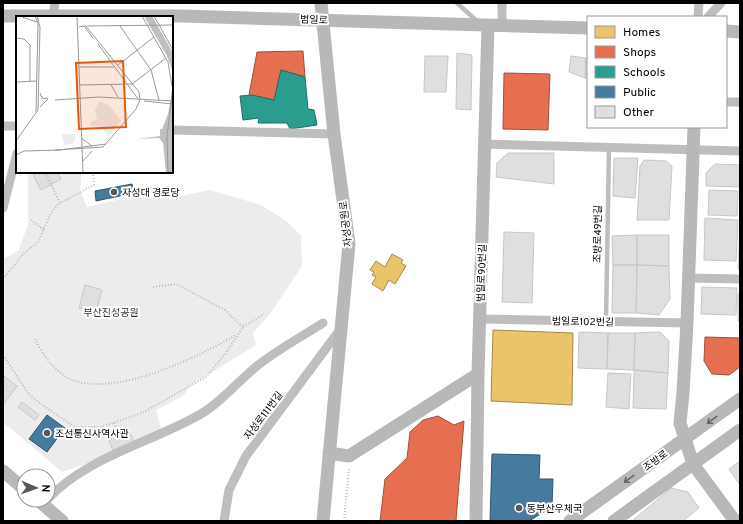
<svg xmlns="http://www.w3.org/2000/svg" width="743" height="524" viewBox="0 0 743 524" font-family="Overpass,'Noto Sans KR',sans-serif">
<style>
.green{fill:#ececec}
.homes{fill:#e9c46a;stroke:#a3894a}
.shops{fill:#e76f51;stroke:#a24e39}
.schools{fill:#2a9d8f;stroke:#1d6e64}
.public{fill:#457b9d;stroke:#30566e}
.building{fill:#dfdfdf;stroke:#c7c7c7}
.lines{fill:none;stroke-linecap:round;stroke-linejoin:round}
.path{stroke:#b9b9b9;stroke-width:2;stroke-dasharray:1 2;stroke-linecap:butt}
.lane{stroke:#bebebe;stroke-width:4.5}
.street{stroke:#bebebe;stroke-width:9}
.secondary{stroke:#b8b8b8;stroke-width:13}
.oneway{stroke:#656565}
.poi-dot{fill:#595959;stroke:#fff;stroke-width:1.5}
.labels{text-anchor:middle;stroke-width:4;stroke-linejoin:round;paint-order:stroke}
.street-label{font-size:10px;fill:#000;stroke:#fff}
.poi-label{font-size:10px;fill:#000;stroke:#fff;text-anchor:start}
.park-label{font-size:10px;fill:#333;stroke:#fff}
.inset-road{fill:none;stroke:#999;stroke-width:1}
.view{fill:#e8590c;fill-opacity:0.15;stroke:#e8590c;stroke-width:2}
.inset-edge{fill:none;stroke:#000;stroke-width:2}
</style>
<rect width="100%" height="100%" fill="#fff"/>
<!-- green -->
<path class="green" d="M28,172H82L80,190L87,207L125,198H171L210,190L261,205L288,222L301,236L302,266L270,314L253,333L256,345L188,387L185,395L156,410L162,432L110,456L62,472L3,422V259L18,251L28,225Z"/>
<!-- homes -->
<path class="homes" d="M392,254L403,260L401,263L406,266L395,284L389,280L383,291L372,284L376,277L372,275L374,272L370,270L376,261L385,267Z
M493,330L573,333L572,405L491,401Z"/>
<!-- shops -->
<path class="shops" d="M303,51L305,77L281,70L274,100L249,95L257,52Z
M504,73L550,74L548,130L503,129Z
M705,337L740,338V367L729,375L712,374L704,361Z
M438,416L454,425L464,421L456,521H380L385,479L407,458L410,432L423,420Z"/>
<!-- schools -->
<path class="schools" d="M281,70L305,77L308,109L314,110L317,125L290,129L287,123H258L259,118L243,120L240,96L252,95L274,100Z"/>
<!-- public -->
<path class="public" d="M132,184L134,193L96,201L95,191Z
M47,415L65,428L47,452L29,439Z
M492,454L540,455L539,479H553L552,507L529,521H490Z"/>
<!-- building -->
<path class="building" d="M457,53L472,55L471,110L456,109Z
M425,56H448L446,92H424Z
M571,56L586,58L585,78L569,72Z
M586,58H588V79L585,78Z
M508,153H554V184L496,177L497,163Z
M614,158H638L635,198L613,196Z
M644,160L666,161L672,166L669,220H637L640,166Z
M715,164L740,165L739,187L706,186V173Z
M40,172H57L61,179L41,190L33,175Z
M709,190L738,191L737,216L708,215Z
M705,218L738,220L736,261L704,260Z
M740,226V269H738Z
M504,232L534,233L532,303L502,302Z
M637,235H669V266L637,265Z
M637,235V265H613L612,236Z
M613,265H637L636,313H612Z
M637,265L669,266L670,299L659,315L636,313Z
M85,285L102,290L96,312L79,308Z
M702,287L737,288L736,315L701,314Z
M738,294H740V321H738Z
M579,332L608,333L607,369L578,368Z
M660,332L669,341L668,373L634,370L635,333Z
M608,333H635L634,370L607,369Z
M634,370L668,373L666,409L633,408Z
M608,373L631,374L629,409L606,407Z
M4,376L17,386L3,405V377Z
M22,402L39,415L35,420L18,407Z
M129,430L134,442L113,451L108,438Z
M740,461V485L729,469Z
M671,488L688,492L699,508L683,521H632Z"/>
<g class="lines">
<!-- path -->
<path class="path" d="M45,172L60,203
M31,220L44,230
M3,279L24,253L38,242L50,215L58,204L94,185L93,172
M153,287L176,284L225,310L243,327
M35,339C43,356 59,378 79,382C124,393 198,357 236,335
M3,355L30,396L48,409L75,427H101L142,413L206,377L226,353L243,327L264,314
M114,423L121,440
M344,521L349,468"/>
<!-- lane -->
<path class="lane" d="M457,3L478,22
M606,321L609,147"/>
<!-- street -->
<path class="street" d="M53,15L55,3
M698,17L699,3
M708,17L721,3
M502,26V3
M726,102H740
M3,126H17
M172,130L334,134
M484,144L740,151
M3,208L17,153
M689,278L740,279
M479,319L687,323
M48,499C85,458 152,442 199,415C221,403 237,382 257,366C277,350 301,337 323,323
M224,521L229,490L246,456L339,331"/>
<!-- secondary -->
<path class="secondary" d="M321,3L334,134L349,244L323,521
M3,16H182L588,28
M726,31L740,32
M694,127L687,323L683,393L680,423L693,464L735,521
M329,453L349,456L478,374
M3,471L24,489
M38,500L62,521
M476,521L478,374L488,26
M570,521L740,399
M614,521L740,430"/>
</g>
<!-- one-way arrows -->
<defs><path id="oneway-shaft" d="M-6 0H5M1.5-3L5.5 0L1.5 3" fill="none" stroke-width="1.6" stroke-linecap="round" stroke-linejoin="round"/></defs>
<g class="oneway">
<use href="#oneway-shaft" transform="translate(712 420) rotate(144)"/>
<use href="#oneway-shaft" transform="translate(629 479) rotate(144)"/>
</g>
<!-- markers -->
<g class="poi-dot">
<circle cx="114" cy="192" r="4"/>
<circle cx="47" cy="433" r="4"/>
<circle cx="519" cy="508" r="4"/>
</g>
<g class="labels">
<!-- street labels -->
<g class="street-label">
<text transform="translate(314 19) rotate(2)" y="4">범일로</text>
<text transform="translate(345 224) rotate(-96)" y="4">자성공원로</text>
<text transform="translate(597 234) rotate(-89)" y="4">조방로49번길</text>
<text transform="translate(481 273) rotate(-88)" y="4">범일로90번길</text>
<text transform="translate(583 321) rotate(1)" y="4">범일로102번길</text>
<text transform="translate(263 415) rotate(-53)" y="4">자성로111번길</text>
<text transform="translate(655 460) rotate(-36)" y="4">조방로</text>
</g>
<!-- poi labels -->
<g class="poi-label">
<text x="122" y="196">자성대 경로당</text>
<text x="55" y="437">조선통신사역사관</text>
<text x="527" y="512">동부산우체국</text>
</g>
<!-- park labels -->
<g class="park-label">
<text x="111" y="316">부산진성공원</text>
</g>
</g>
<!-- overview -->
<g transform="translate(16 16)">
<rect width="157" height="157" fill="#fff"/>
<path d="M83,85L93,89L105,105L93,120L85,111L74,109V106L81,104L79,94ZM46,118H59V123L56,128L48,129Z" fill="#ececec"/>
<path d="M128,0H136L156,35L157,57L151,40ZM157,72V157H150L147,127L143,122L121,123L144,120V113H146L152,98Z" fill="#bfbfbf"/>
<path class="inset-road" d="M19,0L22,7L20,96M61,0L67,157M126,0L152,46L156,70M138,0L157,34M6,1L21,6M71,10L157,9M104,10L135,54L143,84M63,11L68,10L77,22M0,22L8,23L14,29V65M82,28L122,83M102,49L138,21M63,51H98M0,66L21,65M63,69L116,68L150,42M95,69L102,81M24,77L26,82L32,83L24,91M39,84L83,81L157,85M128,85L157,88M65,122L76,130M0,125L22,94L24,11L21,0M39,134L87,131L120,93L124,84L123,76L69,9M0,139L8,135L44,134L90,128M67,145L76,135M152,157L151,120L157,70"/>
<path class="view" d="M107,45L110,111L63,113L60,47Z"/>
<rect width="157" height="157" class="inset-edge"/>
</g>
<!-- border -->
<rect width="743" height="524" fill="none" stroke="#000000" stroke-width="8"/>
<!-- legend -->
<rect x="587" y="16" width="140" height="112" fill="#ffffff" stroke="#999999"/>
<rect x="595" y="26" width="20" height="12" fill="#e9c46a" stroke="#999999"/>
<text x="623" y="36" font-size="12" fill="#000000">Homes</text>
<rect x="595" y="46" width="20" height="12" fill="#e76f51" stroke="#999999"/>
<text x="623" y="56" font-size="12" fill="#000000">Shops</text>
<rect x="595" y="66" width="20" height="12" fill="#2a9d8f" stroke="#999999"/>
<text x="623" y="76" font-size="12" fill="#000000">Schools</text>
<rect x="595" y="86" width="20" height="12" fill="#457b9d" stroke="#999999"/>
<text x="623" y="96" font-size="12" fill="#000000">Public</text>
<rect x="595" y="106" width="20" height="12" fill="#dfdfdf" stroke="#999999"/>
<text x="623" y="116" font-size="12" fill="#000000">Other</text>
<!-- north arrow -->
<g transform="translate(36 488) rotate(92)"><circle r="19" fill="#ffffff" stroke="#999999"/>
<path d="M0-3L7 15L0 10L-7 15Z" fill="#595959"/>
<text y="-6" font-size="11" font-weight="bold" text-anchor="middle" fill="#000000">N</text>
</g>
</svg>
